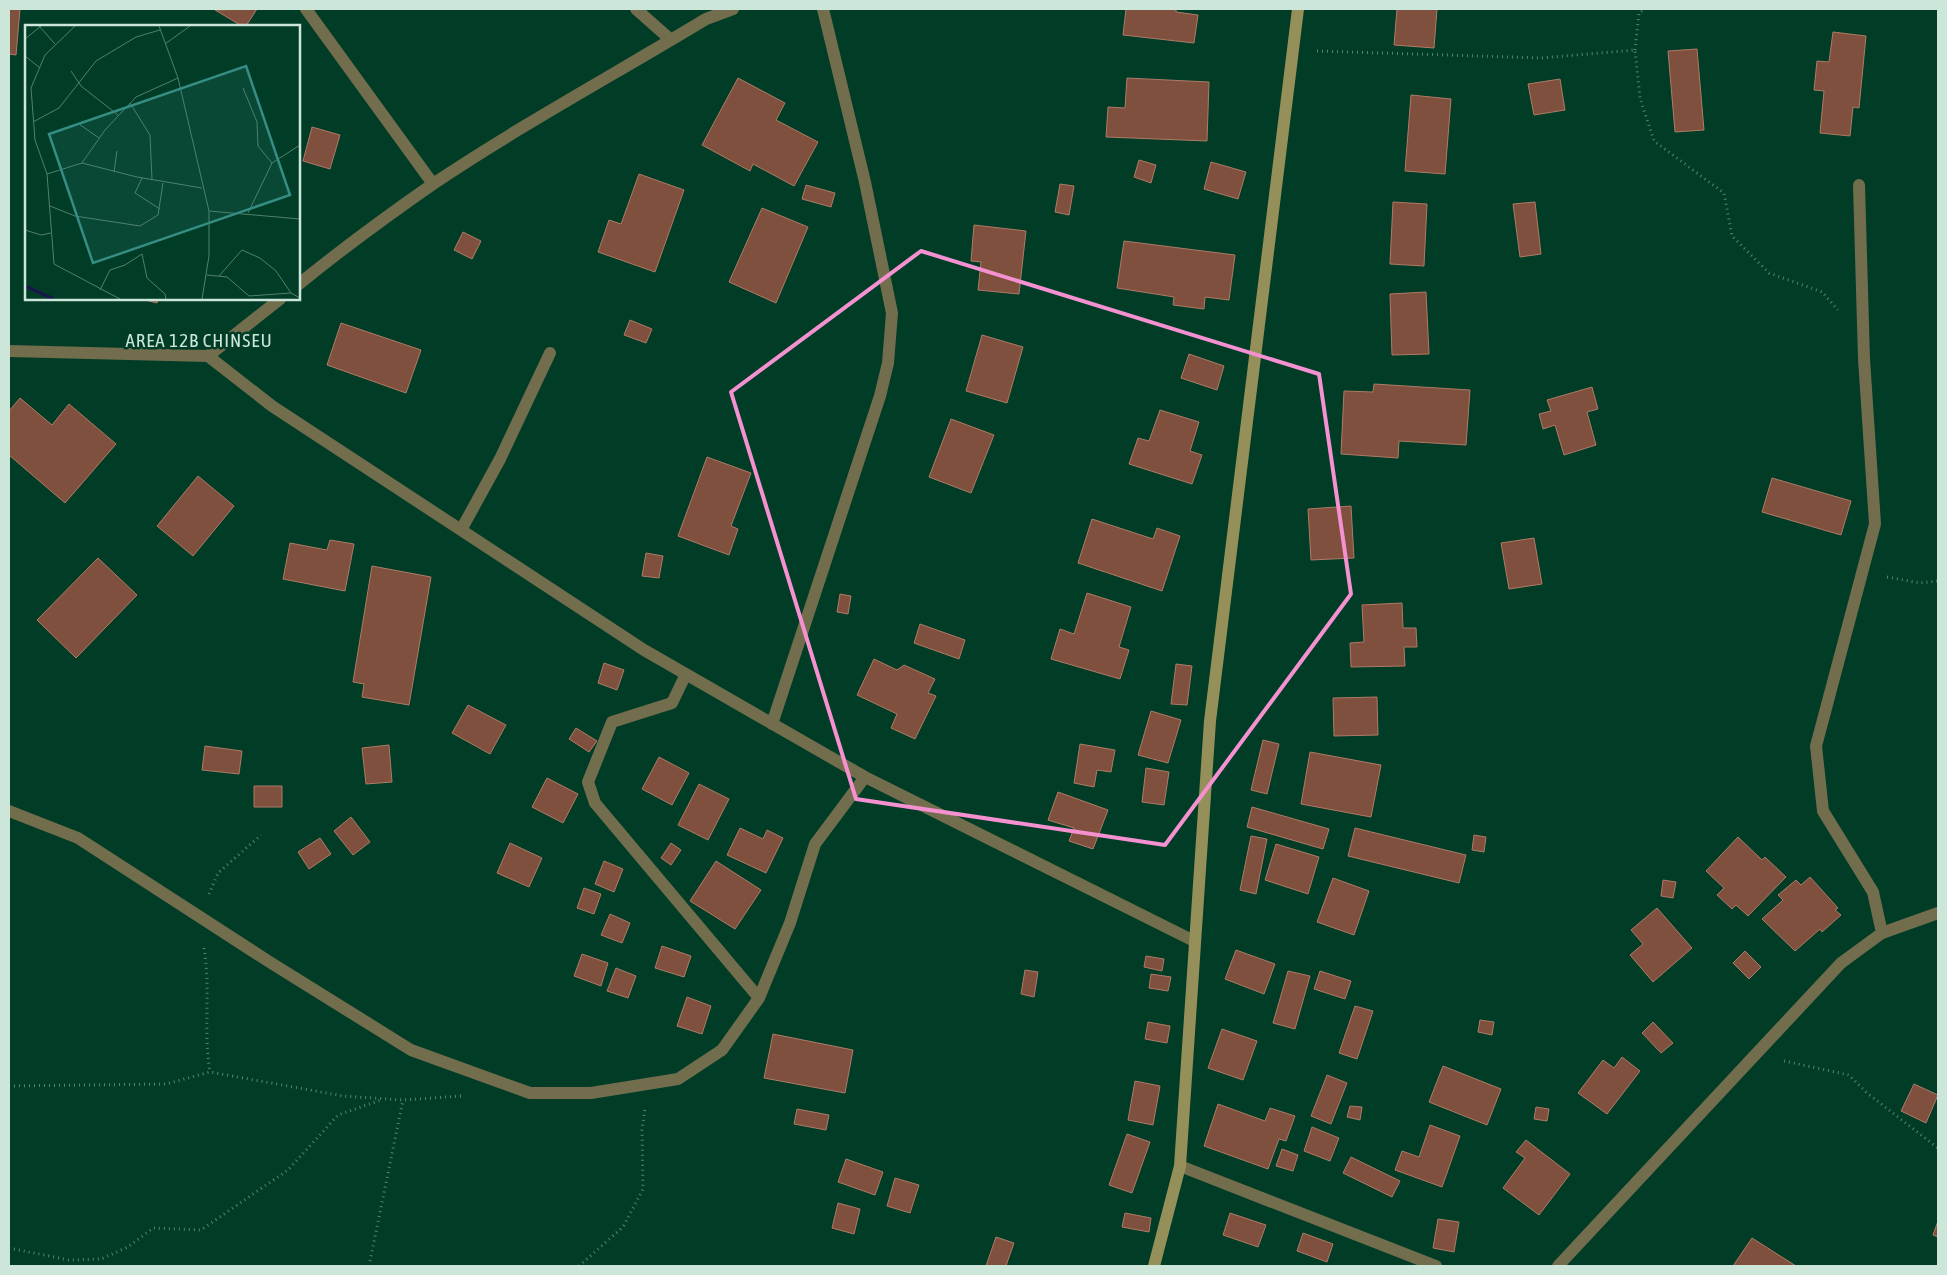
<svg xmlns="http://www.w3.org/2000/svg" width="1947" height="1275" viewBox="0 0 1947 1275" font-family="'Asap Condensed',sans-serif">
<style>
.building{fill:#7f503d;stroke:#af7b67}
.lines{fill:none;stroke-linecap:round;stroke-linejoin:round}
.path{stroke:#568472;stroke-width:3;stroke-dasharray:1 4;stroke-linecap:butt}
.street{stroke:#716d4d;stroke-width:12}
.secondary{stroke:#958f59;stroke-width:12}
.marked{fill:none;stroke:#f590d1;stroke-width:4;stroke-linejoin:round}
.labels{text-anchor:middle;stroke-width:5;stroke-linejoin:round;paint-order:stroke}
.quarter-label{font-size:19px;letter-spacing:1px;fill:#cce7d9;stroke:#003c26}
.inset-river{fill:none;stroke:#1c1250;stroke-width:2.5}
.inset-road{fill:none;stroke:#52806e;stroke-width:1}
.view{fill:#358d83;fill-opacity:0.15;stroke:#358d83;stroke-width:2.5}
.inset-edge{fill:none;stroke:#cce7d9;stroke-width:2.5}
</style>
<rect width="100%" height="100%" fill="#003c26"/>
<!-- building -->
<path class="building" d="M9,9H20L16,55L9,54Z
M257,9L246,26H242L215,10Z
M1126,9H1176V12L1198,15L1194,43L1123,35Z
M1397,9H1437L1434,48L1394,45Z
M1833,32L1866,36L1859,108L1853,107L1850,136L1820,133L1824,91L1814,90L1817,61L1829,62Z
M1697,49L1704,130L1675,132L1668,51Z
M738,78L785,103L776,120L818,142L794,186L753,164L750,171L702,145Z
M1127,78L1209,82L1207,141L1106,137L1108,107L1125,108Z
M1560,79L1565,110L1534,115L1528,84Z
M1411,95L1451,99L1445,174L1405,171Z
M312,127L340,135L330,169L303,161Z
M1139,160L1156,165L1151,183L1134,177Z
M1211,162L1246,172L1238,199L1204,189Z
M639,174L684,190L655,272L598,252L609,220L621,224Z
M1060,184L1074,186L1069,215L1055,212Z
M806,185L835,193L831,207L802,199Z
M1393,202L1427,204L1424,266L1390,264Z
M1535,202L1541,254L1520,257L1513,204Z
M762,208L808,227L776,303L729,282Z
M974,225L1026,231L1019,294L978,290L981,262L971,261Z
M463,232L481,241L472,259L454,250Z
M1124,241L1235,255L1229,300L1205,297L1204,309L1173,305L1174,297L1117,288Z
M1426,292L1429,354L1392,355L1390,294Z
M141,299H158L157,303Z
M630,320L652,329L646,343L624,335Z
M341,323L421,350L406,393L327,365Z
M982,335L1023,347L1007,403L966,391Z
M1189,354L1224,366L1217,390L1181,378Z
M1374,384L1470,390L1466,445L1399,441L1398,458L1341,454L1344,391L1373,392Z
M1592,387L1598,409L1587,412L1596,445L1564,455L1555,425L1543,429L1539,414L1551,411L1547,400Z
M20,398L52,425L69,404L116,444L65,503L9,455V411Z
M1160,410L1199,422L1190,451L1202,455L1192,484L1129,464L1138,438L1149,441Z
M951,419L994,435L971,493L929,477Z
M707,457L751,473L731,526L738,529L729,555L678,536Z
M198,476L234,506L193,556L157,526Z
M1772,478L1851,501L1841,535L1762,512Z
M1351,506L1354,558L1311,560L1308,509Z
M1092,519L1153,539L1157,528L1180,536L1162,591L1078,563Z
M1534,538L1542,584L1509,589L1501,543Z
M330,540L354,544L345,591L283,579L290,543L327,550Z
M646,553L663,556L659,578L642,576Z
M98,558L137,595L76,658L37,620Z
M372,566L431,577L409,705L362,697L364,684L353,682Z
M1087,593L1131,607L1119,647L1129,650L1120,679L1051,659L1060,629L1074,634Z
M840,594L851,596L848,614L837,612Z
M1402,603L1403,628H1416L1417,647H1404L1405,666L1351,667L1350,643L1364,642L1362,605Z
M920,624L965,640L959,659L914,643Z
M874,659L897,670L904,665L935,679L928,693L936,696L915,739L891,728L897,714L857,695Z
M604,663L624,670L617,690L598,683Z
M1176,664L1192,666L1187,705L1171,704Z
M1377,697L1378,735L1334,736L1333,698Z
M468,705L506,725L490,754L452,733Z
M1151,711L1181,720L1168,763L1138,755Z
M576,728L597,741L589,752L569,739Z
M1263,740L1279,744L1267,794L1251,790Z
M1080,744L1115,750L1111,772L1097,770L1094,787L1074,783Z
M389,745L392,782L366,784L362,748Z
M205,746L242,751L239,774L202,770Z
M1310,752L1381,765L1371,817L1301,804Z
M659,757L689,773L672,805L642,789Z
M1146,768L1169,772L1164,805L1142,802Z
M547,778L578,794L563,823L532,807Z
M699,784L729,799L708,840L678,825Z
M254,786H282V807H254Z
M1058,792L1108,810L1093,849L1069,841L1074,828L1048,820Z
M1252,807L1329,829L1323,849L1247,827Z
M351,817L370,842L353,855L334,831Z
M740,828L763,839L767,830L783,838L766,873L727,855Z
M1355,828L1466,855L1459,883L1348,856Z
M1474,835L1486,837L1484,852L1472,850Z
M1251,836L1267,839L1256,894L1240,890Z
M1738,837L1762,860L1765,857L1786,877L1748,916L1736,905L1732,909L1717,895L1724,888L1706,871Z
M320,838L331,854L309,869L298,852Z
M510,843L542,858L529,887L497,873Z
M671,843L681,850L671,865L661,858Z
M1276,844L1319,857L1308,894L1265,880Z
M604,861L623,869L614,892L595,884Z
M716,861L761,890L735,929L690,901Z
M1810,877L1838,908L1835,910L1841,915L1822,932L1820,929L1795,951L1762,919L1783,900L1778,895L1796,880L1801,885Z
M1333,878L1369,891L1354,935L1317,922Z
M1663,880L1676,882L1673,898L1661,896Z
M584,888L601,894L594,914L577,908Z
M1657,908L1692,948L1653,982L1630,955L1643,944L1631,930Z
M610,914L630,923L622,943L601,935Z
M662,946L691,956L684,977L655,968Z
M1236,950L1275,964L1264,994L1225,979Z
M1745,951L1761,967L1749,979L1733,963Z
M582,954L608,963L601,986L574,976Z
M1146,956L1164,959L1162,971L1144,967Z
M616,968L636,976L628,998L607,991Z
M1025,970L1038,972L1034,997L1021,994Z
M1288,971L1310,976L1295,1029L1273,1023Z
M1320,971L1351,981L1345,999L1314,989Z
M1151,974L1171,977L1168,991L1149,988Z
M687,997L711,1006L702,1034L677,1026Z
M1355,1006L1373,1011L1357,1059L1339,1053Z
M1480,1020L1494,1022L1492,1035L1478,1032Z
M1148,1022L1170,1026L1167,1043L1145,1039Z
M1653,1022L1673,1043L1661,1053L1642,1033Z
M1222,1029L1257,1041L1243,1080L1208,1068Z
M773,1034L853,1050L845,1093L764,1078Z
M1622,1057L1640,1071L1607,1114L1578,1093L1603,1060L1614,1068Z
M1443,1066L1501,1089L1487,1125L1429,1102Z
M1327,1075L1347,1083L1331,1124L1311,1116Z
M1135,1081L1160,1086L1153,1125L1128,1120Z
M1914,1084L1938,1095L1926,1123L1901,1111Z
M1218,1104L1265,1121L1270,1108L1295,1116L1286,1141L1279,1139L1268,1169L1204,1146Z
M1350,1106L1362,1107L1360,1120L1347,1117Z
M1536,1107L1549,1109L1547,1121L1534,1119Z
M797,1109L829,1115L826,1130L794,1124Z
M1430,1125L1460,1136L1442,1187L1395,1170L1402,1151L1419,1157Z
M1312,1127L1339,1138L1330,1161L1304,1151Z
M1127,1134L1150,1142L1132,1193L1109,1185Z
M1526,1140L1570,1174L1539,1215L1503,1188L1525,1158L1516,1152Z
M1282,1149L1298,1155L1293,1171L1276,1166Z
M1351,1157L1400,1181L1392,1197L1343,1173Z
M846,1159L883,1172L875,1195L838,1182Z
M895,1178L919,1185L910,1213L887,1206Z
M838,1203L860,1209L854,1234L832,1228Z
M1125,1213L1151,1218L1149,1232L1122,1227Z
M1230,1213L1266,1225L1258,1247L1223,1235Z
M1438,1219L1459,1222L1454,1252L1433,1248Z
M1938,1221V1237L1933,1235Z
M1303,1233L1333,1244L1327,1262L1297,1251Z
M996,1237L1014,1243L1006,1266H986Z
M1752,1238L1796,1266H1733Z"/>
<g class="lines">
<!-- path -->
<path class="path" d="M1635,50L1639,13L1645,9
M1317,51L1541,58L1635,50L1640,98L1654,141L1724,193L1732,236L1769,273L1822,292L1838,310
M1887,577L1920,583L1938,581
M209,894L218,873L261,835
M204,948C211,989 203,1031 210,1072
M1784,1061L1849,1075L1867,1093L1938,1148
M9,1086L166,1084L210,1072L343,1096L403,1100L461,1096
M9,1248L69,1260L101,1259L128,1247L153,1228L201,1230L288,1170L338,1115L381,1100
M369,1266L403,1100
M579,1266L623,1227L643,1189L642,1130L645,1108"/>
<!-- street -->
<path class="street" d="M306,9L433,184
M636,9L671,40
M1859,185L1864,359L1875,524L1816,746L1823,811L1873,892L1882,933
M299,284C342,249 387,216 433,184C521,125 615,74 706,19L733,9
M9,351L208,356L272,406L644,650L865,777L1194,941
M208,356L280,299
M461,530L500,459L550,353
M686,674L672,703L612,722L588,782L595,803L759,998
M772,724L880,396L888,363L892,313L865,182L823,9
M9,811L78,838L268,961L411,1050L530,1093H591L678,1079L722,1050L759,998L790,923L815,844L865,777
M1180,1166L1436,1266
M1558,1266L1841,963L1882,933L1938,913"/>
<!-- secondary -->
<path class="secondary" d="M1154,1266L1180,1166L1210,721L1298,9"/>
</g>
<!-- marked area -->
<path class="marked" d="M921,251L1319,374L1351,594L1165,845L856,799L731,392Z"/>
<g class="labels">
<!-- quarter labels -->
<g class="quarter-label">
<text x="199" y="347">AREA 12B CHINSEU</text>
</g>
</g>
<!-- overview -->
<g transform="translate(25 25)">
<rect width="275" height="275" fill="#003c26"/>
<path class="inset-river" d="M0,261L29,274"/>
<path class="inset-road" d="M14,1L30,19M50,1L20,30L6,63L10,115L22,149L57,138L112,152L177,163M134,1L153,53L184,186V231L177,274M0,14L16,1M140,19L165,1M0,31L15,43M46,46L56,61L93,90M218,63L232,97L233,121L247,138M105,78L125,110L127,155M8,97L34,83L71,36L111,12L135,5M54,99L74,113M57,138L80,105L111,72L153,53M89,147L92,126M22,149L29,239L95,274M117,153L110,168L135,184M25,181L50,191L115,201L133,190L138,158M184,186L275,194M223,188L247,138L275,120M0,205L16,210L26,208M182,250L202,252L224,271L266,268L275,273M194,251L217,225L235,233L251,246L266,268M75,265L85,245L100,240L117,229L122,253L140,269L141,274"/>
<path class="view" d="M221,41L265,170L68,238L24,109Z"/>
<rect width="275" height="275" class="inset-edge"/>
</g>
<!-- border -->
<rect width="1947" height="1275" fill="none" stroke="#cce7d9" stroke-width="20"/>
</svg>
